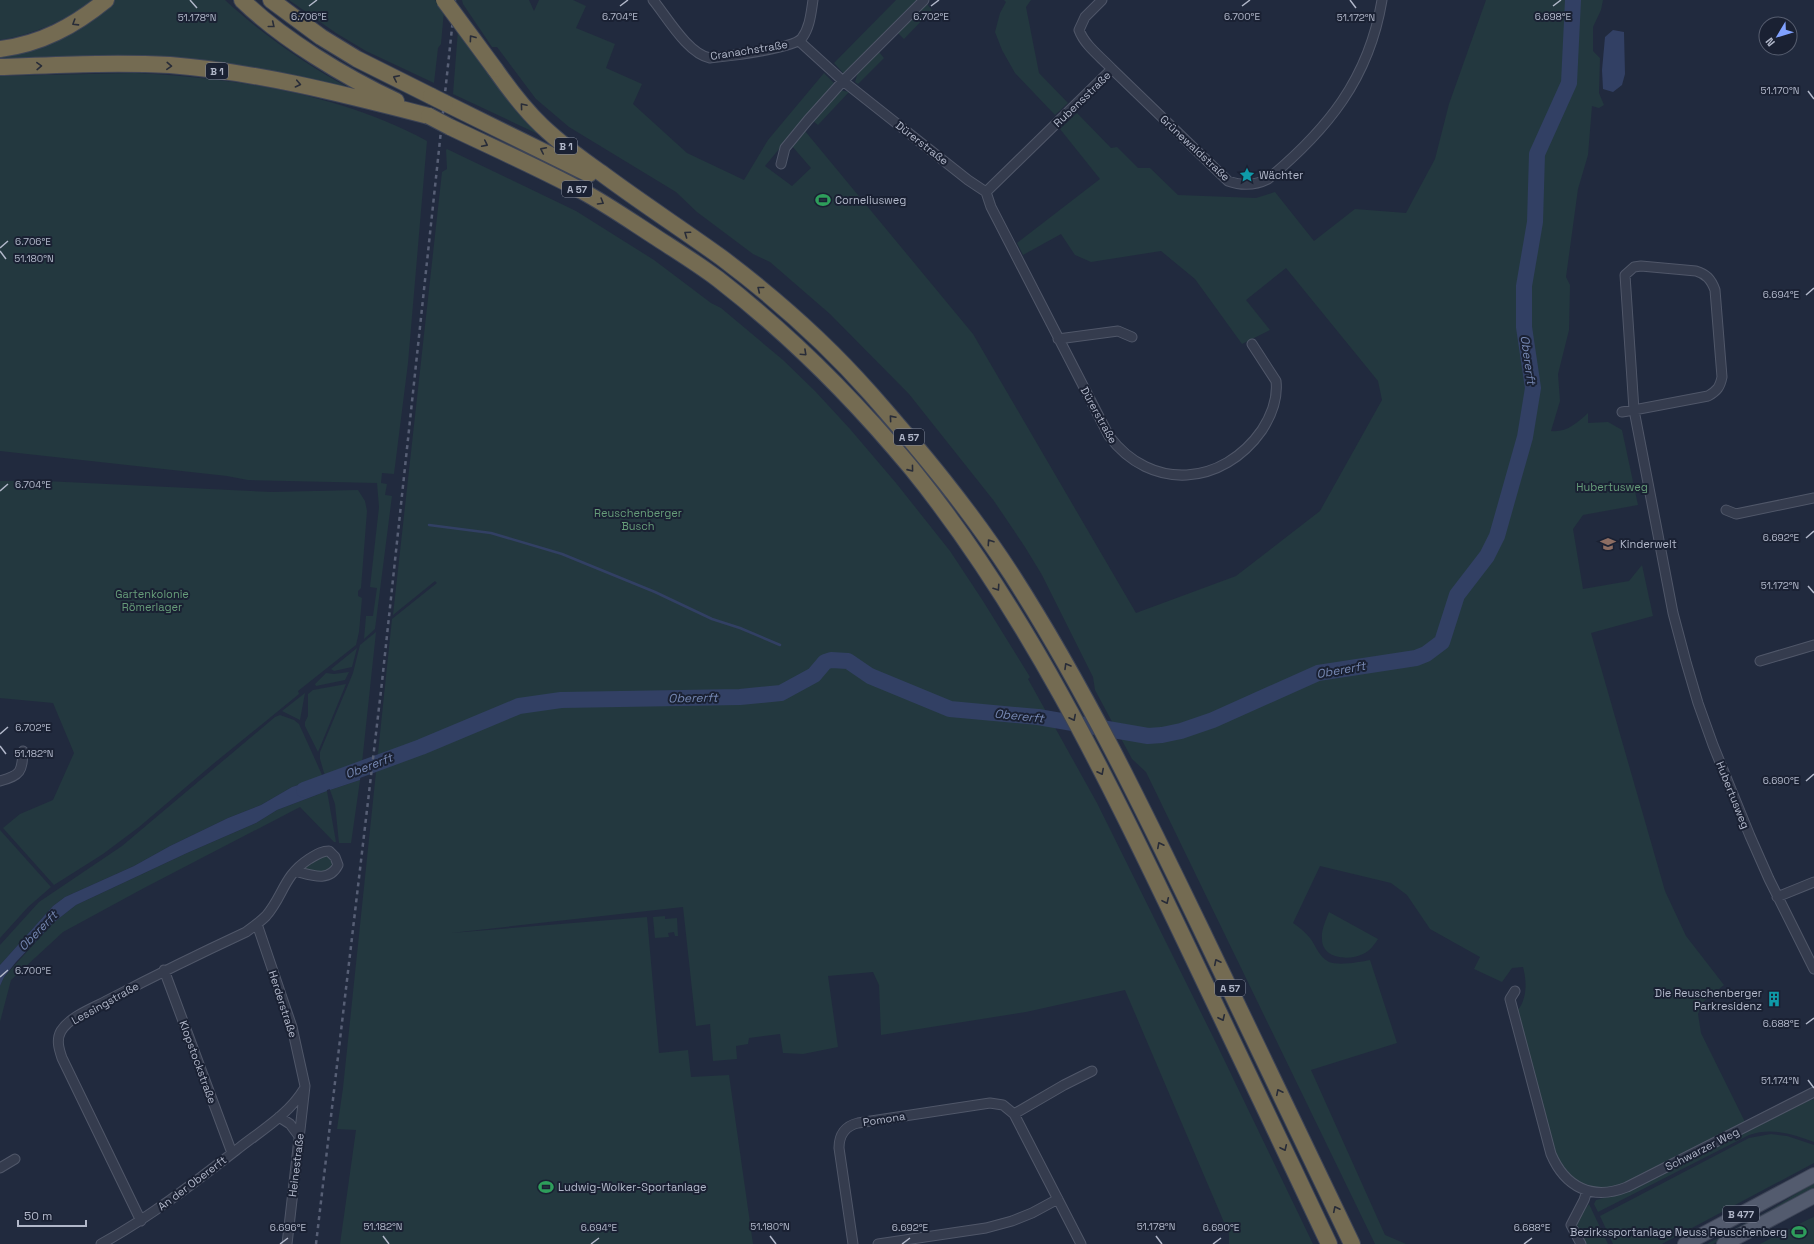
<svg xmlns="http://www.w3.org/2000/svg" width="1814" height="1244" viewBox="0 0 1814 1244" font-family="'Space Grotesk',sans-serif">
<style>
.green{fill:#23383f}
.water{fill:#324064}
.lines{fill:none;stroke-linecap:round;stroke-linejoin:round}
.stream{stroke:#324064;stroke-width:2.5}
.river{stroke:#324064;stroke-width:16}
.street-casing{stroke:#505769;stroke-width:11}
.primary-casing{stroke:#3e4557;stroke-width:16}
.highway-casing{stroke:#3d4456;stroke-width:18}
.street{stroke:#353c4e;stroke-width:9}
.primary{stroke:#535b6e;stroke-width:14}
.highway{stroke:#746b52;stroke-width:16}
.rail{stroke:#575f75;stroke-width:2.5;stroke-dasharray:4 4;stroke-linecap:butt}
.highway-bridge-casing{stroke:#3d4456;stroke-width:18;stroke-linecap:butt}
.highway-bridge{stroke:#746b52;stroke-width:16}
.oneway{stroke:#282c38}
.ticks{fill:none;stroke:#b1b7c9;stroke-width:1.5}
.labels{text-anchor:middle;stroke-width:4;stroke-linejoin:round;paint-order:stroke}
.shield{fill:#1a2133;stroke:#848a9c;stroke-width:1}
.shield-label{font-size:10px;font-weight:bold;fill:#b1b7c9}
.street-label{font-size:11px;fill:#b1b7c9;stroke:#1a2133}
.poi-label{font-size:11px;fill:#b1b7c9;stroke:#1a2133;text-anchor:start}
.park-label{font-size:11px;fill:#669c79;stroke:#1a2133}
.water-label{font-size:12px;font-style:italic;fill:#7688b3;stroke:#1a2133}
.ticks-label{font-size:10px;text-anchor:middle;fill:#b1b7c9;stroke:#1a2133;stroke-width:4;stroke-linejoin:round;paint-order:stroke}
</style>
<rect width="100%" height="100%" fill="#212a3e"/>
<!-- green -->
<path class="green" d="M0,0H93C65,21 35,34 0,40Z
M115,0H225C263,35 304,63 349,88L314,83L0,60V55L102,10Z
M289,0H435L444,11L441,44L438,48L434,83L366,51L336,33Z
M462,0H529L534,11L539,0H573L586,6L576,28L615,44L606,68L642,84L633,104L687,153L744,180L768,140L824,73L834,83L765,166L792,186L811,168L792,146L805,131L973,334L1136,613L1236,576L1320,511L1382,400L1378,381L1286,268L1246,300L1270,330L1242,344L1195,279L1161,251L1091,262L1075,255L1061,234L1023,255L1017,243L1100,179L1060,129L1077,113L1111,148L1117,147L1138,168H1150L1178,195L1256,198L1275,192L1314,241L1355,209L1406,213L1435,159L1449,104L1486,0H1603L1601,10L1593,27V51L1600,58L1599,93L1604,105L1599,108L1592,106L1588,155L1578,189L1566,277L1570,285L1569,330L1558,374L1560,401L1551,431C1566,433 1577,423 1588,413V423L1608,422L1622,430L1638,505L1583,515L1573,529L1583,589L1629,581L1642,565L1653,616L1591,633L1665,891L1686,936L1724,985L1702,1003L1698,1014L1701,1033L1745,1122L1619,1187C1612,1188 1603,1190 1597,1190C1571,1186 1558,1165 1552,1142L1518,1010C1527,998 1527,982 1523,967L1512,968L1502,982L1474,969L1480,957L1430,929L1407,895L1391,883L1320,866L1293,923C1299,927 1305,932 1310,938C1316,946 1319,957 1329,962C1339,966 1360,962 1370,960L1397,1043L1311,1070L1385,1235L1406,1244H1375L1146,772L1132,759L1095,690L1093,677L1042,575L1025,547L994,501L909,394L830,314L770,262L753,254L697,212L676,192L569,127L536,99L497,47H492L463,4Z
M896,0H917L844,74L834,63Z
M1004,0H1031L1026,7L1039,73L1068,103L1055,115L1015,73L1002,50L995,32L1000,13L1006,2Z
M927,4L932,10L904,39L898,33Z
M458,30L501,90L539,131L538,134L453,94Z
M879,52L884,58L858,84L855,82L858,72Z
M135,73C235,78 337,93 427,141L408,363L394,474L382,473L381,483L387,484L385,495L392,496L375,629L364,639L366,616H373L377,588L370,587L379,507L377,483L248,480L227,476L0,451V76Z
M840,90L849,92L818,125L812,120Z
M447,149L576,211L654,260L711,303L721,308L783,360L815,391L850,429L896,483L950,551L983,601L1030,677L1028,679L1097,803L1218,1047L1313,1244H1229V1234L1125,990L1026,1012L881,1035L879,985L873,972L828,976L838,1047L803,1054L783,1053L780,1034L749,1038L748,1044L736,1046L737,1059L713,1061L710,1024L696,1026L683,907L451,933L647,917L659,1053L688,1050L691,1077L729,1075L753,1244H340L356,1130L337,1129L343,1088L392,619L437,583L435,581L393,615L442,172L447,169L446,150Z
M0,481H45L272,492L358,490L365,501L367,511L361,588L358,591V596L362,598L359,632L356,645L298,691L299,694L213,764L139,827L103,854L54,885L3,828L20,814L53,800L74,753L53,703L0,698Z
M376,632L362,763L325,776L320,759V752L353,673L360,645Z
M357,648L352,667L334,671L331,669Z
M349,672L345,680L316,686L315,684L326,673L334,674Z
M346,684L318,752L305,726V722L308,716V694L313,690Z
M305,693L300,720L282,711Z
M280,715L294,720L299,724L323,777L292,787L261,805L228,818L170,846L134,866L65,897L53,906L0,965V945L39,902L122,846L275,717Z
M360,780L351,843H339L335,804L330,790Z
M327,791L336,842H334L300,807L144,888L63,932L11,980L0,1022V986L4,977L53,923L76,905L187,853L256,823L277,810Z
M0,830L51,887L28,907L0,938Z
M328,854L335,866L327,873L306,871L305,866L313,860Z
M1329,912L1378,939C1374,945 1370,951 1363,954C1349,961 1322,959 1322,939C1321,930 1326,920 1329,912Z
M665,916V919L677,918L678,936H675L674,932L668,933L669,937L655,938L653,917Z
M1814,1099V1142C1792,1134 1772,1127 1749,1135L1598,1212L1594,1204L1596,1200L1627,1192L1808,1101Z
M1771,1134L1787,1136L1814,1145V1163L1662,1244H1613L1600,1216L1749,1138Z
M1814,1182V1190L1713,1244H1707L1772,1209Z
M1589,1204L1608,1244H1585L1574,1224Z
M1814,1217V1244H1760L1807,1220Z"/>
<!-- water -->
<path class="water" d="M1613,30L1624,32L1625,74L1622,85L1613,92L1603,89L1602,70L1605,37Z
M362,763L360,780L330,790L325,776Z
M323,777L327,791L277,810L256,823L187,853L76,905L53,923L16,962L4,977L0,986V965L53,906L65,897L134,866L170,846L228,818L261,805L292,787Z"/>
<g class="lines">
<!-- stream -->
<path class="stream" d="M429,525L491,533L562,554L655,592L712,619L740,628L780,645"/>
<!-- river -->
<path class="river" d="M304,790L421,747L519,706L561,700L740,697L781,693L814,675L825,662L831,660L848,661L870,676L950,709L1038,717L1148,736L1162,735L1181,731L1213,720L1318,673L1416,658L1426,654L1442,642L1457,595L1487,556L1497,536L1525,437L1533,388L1524,327V286L1535,222L1537,154L1569,83L1573,0"/>
<!-- street casing -->
<g class="street-casing">
<path id="street" d="M653,0C667,17 688,54 710,58C727,56 793,49 802,38C810,27 811,13 813,0
M799,41L843,81L968,180L986,192L991,207L1109,436C1151,492 1223,486 1262,430C1271,416 1278,398 1276,381L1252,344
M1112,69L1228,181C1242,186 1254,186 1268,179C1327,130 1369,79 1382,0
M781,164L785,148L808,120L843,81L924,0
M986,192L1112,69C1101,57 1085,46 1079,30L1085,17L1102,0
M1058,339L1118,331L1132,337
M1622,412L1634,410L1708,396C1717,391 1720,387 1722,377L1715,290C1711,279 1706,274 1696,271L1641,266L1634,267L1625,275L1634,410L1673,613L1686,662L1698,703L1713,745L1750,836L1769,879L1814,969
M1726,510L1736,514L1814,498
M1760,661L1814,645
M0,781C21,775 22,772 23,751
M1777,897L1814,882
M257,924L292,1027L305,1086L287,1244
M164,970L232,1153
M1515,991L1510,999L1551,1154C1565,1187 1592,1201 1627,1187L1814,1092
M1014,1114L1064,1085L1092,1071
M279,1117L290,1124L299,1136
M0,1168L15,1159
M141,1221L62,1058C59,1049 56,1040 61,1031C71,1015 96,1007 112,998C156,975 201,953 246,932C253,927 260,922 266,916C284,895 283,876 309,859C316,855 321,851 329,851L335,857L338,865C329,883 311,875 295,871
M101,1244C150,1217 195,1182 239,1148C262,1130 289,1114 304,1089
M853,1244L839,1148C839,1135 845,1126 858,1123L990,1103L1003,1105L1014,1114L1081,1244
M878,1244L986,1228L1012,1221L1032,1213L1058,1199
M1581,1244L1571,1225L1584,1200L1587,1191"/>
</g>
<!-- primary casing -->
<g class="primary-casing">
<path id="primary" d="M1685,1244L1814,1175
M1724,1244L1814,1196"/>
</g>
<!-- highway casing -->
<g class="highway-casing">
<path id="highway" d="M242,0C282,39 345,77 396,101
M271,0L321,37L357,59L431,96
M0,49C41,44 74,26 106,0
M0,67C56,65 114,62 170,65C258,72 343,94 429,116
M495,69C509,89 524,109 542,126C560,143 580,158 600,172C640,202 682,229 722,258C775,298 826,343 870,393C921,451 970,510 1012,575C1084,687 1143,809 1201,929C1252,1034 1302,1139 1352,1244
M445,103L589,174
M450,127C494,148 539,168 582,191C608,205 632,222 657,238C677,251 698,264 718,279C789,334 854,399 912,469C1026,610 1106,776 1184,939C1232,1040 1281,1142 1329,1244"/>
</g>
<!-- street -->
<use href="#street" class="street"/>
<!-- primary -->
<use href="#primary" class="primary"/>
<!-- highway -->
<use href="#highway" class="highway"/>
<!-- rail -->
<path class="rail" d="M316,1244L382,682L455,0"/>
<!-- highway-bridge casing -->
<g class="highway-bridge-casing">
<path id="highway-bridge" d="M444,0L495,69
M431,96L445,103
M429,116L450,127"/>
</g>
<!-- highway-bridge -->
<use href="#highway-bridge" class="highway-bridge"/>
</g>
<!-- one-way arrows -->
<defs><path id="oneway-chevron" d="M-2-3.5L2.5 0L-2 3.5" fill="none" stroke-width="1.6" stroke-linecap="round" stroke-linejoin="round"/></defs>
<g class="oneway">
<use href="#oneway-chevron" transform="translate(75 23) rotate(148)"/>
<use href="#oneway-chevron" transform="translate(272 25) rotate(39)"/>
<use href="#oneway-chevron" transform="translate(472 38) rotate(-126)"/>
<use href="#oneway-chevron" transform="translate(39 66) rotate(-2)"/>
<use href="#oneway-chevron" transform="translate(169 66) rotate(3)"/>
<use href="#oneway-chevron" transform="translate(396 78) rotate(-154)"/>
<use href="#oneway-chevron" transform="translate(298 84) rotate(12)"/>
<use href="#oneway-chevron" transform="translate(523 106) rotate(-130)"/>
<use href="#oneway-chevron" transform="translate(485 144) rotate(26)"/>
<use href="#oneway-chevron" transform="translate(543 150) rotate(-154)"/>
<use href="#oneway-chevron" transform="translate(601 202) rotate(31)"/>
<use href="#oneway-chevron" transform="translate(687 234) rotate(-145)"/>
<use href="#oneway-chevron" transform="translate(760 289) rotate(-141)"/>
<use href="#oneway-chevron" transform="translate(804 353) rotate(43)"/>
<use href="#oneway-chevron" transform="translate(892 418) rotate(-131)"/>
<use href="#oneway-chevron" transform="translate(911 469) rotate(51)"/>
<use href="#oneway-chevron" transform="translate(990 542) rotate(-124)"/>
<use href="#oneway-chevron" transform="translate(997 588) rotate(56)"/>
<use href="#oneway-chevron" transform="translate(1067 666) rotate(-120)"/>
<use href="#oneway-chevron" transform="translate(1073 718) rotate(63)"/>
<use href="#oneway-chevron" transform="translate(1101 772) rotate(63)"/>
<use href="#oneway-chevron" transform="translate(1160 845) rotate(-117)"/>
<use href="#oneway-chevron" transform="translate(1166 901) rotate(65)"/>
<use href="#oneway-chevron" transform="translate(1217 962) rotate(-116)"/>
<use href="#oneway-chevron" transform="translate(1222 1018) rotate(65)"/>
<use href="#oneway-chevron" transform="translate(1279 1092) rotate(-116)"/>
<use href="#oneway-chevron" transform="translate(1284 1148) rotate(65)"/>
<use href="#oneway-chevron" transform="translate(1336 1209) rotate(-116)"/>
</g>
<!-- ticks -->
<path class="ticks" d="M190,0L197,8M1350,0L1356,8M309,6L317,0M620,6L628,0M931,6L939,0M1242,6L1250,0M1553,6L1561,0M1808,91L1814,99M0,248L8,241M0,251L6,259M1806,295L1814,288M0,491L8,484M1806,538L1814,531M1808,586L1814,593M0,734L8,727M0,746L6,754M1806,781L1814,774M0,977L8,970M1806,1024L1814,1018M1808,1080L1814,1088M383,1236L389,1244M770,1236L776,1244M1156,1236L1162,1244M280,1244L288,1238M591,1244L599,1238M902,1244L910,1238M1213,1244L1221,1238M1524,1244L1532,1238"/>
<!-- icons -->
<defs>
<g id="sight-bare" transform="scale(1.2)"><path d="M0-6L1.8-2.2L6-1.7L2.9 1.2L3.7 5.4L0 3.3L-3.7 5.4L-2.9 1.2L-6-1.7L-1.8-2.2Z" fill="#0f9aa8" stroke="#1a2133" stroke-width="2.5" paint-order="stroke"/></g>
<g id="stadium-bare" transform="scale(1.2)"><path d="M0-5a6.5 5 0 1 0 0 10a6.5 5 0 1 0 0-10ZM-3.5-1.8h7v3.6h-7Z" fill="#2e9e5b" stroke="#1a2133" stroke-width="2.5" paint-order="stroke"/></g>
<g id="school-bare" transform="scale(1.2)"><path d="M0-5L7-2L0 1L-7-2ZM-4 1L0 2.5L4 1V4Q0 6-4 4Z" fill="#8d6e63" stroke="#1a2133" stroke-width="2.5" paint-order="stroke"/></g>
<g id="building-bare" transform="scale(1.2)"><path d="M-4-6H4V6H1V3H-1V6H-4ZM-2.5-4.3h1.7v1.8h-1.7ZM.8-4.3h1.7v1.8H.8ZM-2.5-1h1.7V.8h-1.7ZM.8-1h1.7V.8H.8Z" fill="#0f9aa8" stroke="#1a2133" stroke-width="2.5" paint-order="stroke"/></g>
</defs>
<g fill-rule="evenodd">
<use href="#sight-bare" x="1247" y="175"/>
<use href="#stadium-bare" x="823" y="200"/>
<use href="#school-bare" x="1608" y="544"/>
<use href="#building-bare" x="1774" y="999"/>
<use href="#stadium-bare" x="546" y="1187"/>
<use href="#stadium-bare" x="1799" y="1232"/>
</g>
<g class="labels">
<!-- shield labels -->
<g class="shield">
<rect x="206" y="63" width="22" height="16" rx="3"/>
<rect x="555" y="138" width="22" height="16" rx="3"/>
<rect x="562" y="181" width="30" height="16" rx="3"/>
<rect x="894" y="429" width="30" height="16" rx="3"/>
<rect x="1215" y="980" width="30" height="16" rx="3"/>
<rect x="1723" y="1206" width="36" height="16" rx="3"/>
</g>
<g class="shield-label">
<text x="217" y="75">B 1</text>
<text x="566" y="150">B 1</text>
<text x="577" y="193">A 57</text>
<text x="909" y="441">A 57</text>
<text x="1230" y="992">A 57</text>
<text x="1741" y="1218">B 477</text>
</g>
<!-- street labels -->
<g class="street-label">
<text transform="translate(749 50) rotate(-9)" y="4">Cranachstraße</text>
<text transform="translate(1082 99) rotate(-44)" y="4">Rubensstraße</text>
<text transform="translate(922 143) rotate(38)" y="4">Dürerstraße</text>
<text transform="translate(1195 148) rotate(43)" y="4">Grünewaldstraße</text>
<text transform="translate(1099 415) rotate(61)" y="4">Dürerstraße</text>
<text transform="translate(1733 795) rotate(68)" y="4">Hubertusweg</text>
<text transform="translate(105 1003) rotate(-29)" y="4">Lessingstraße</text>
<text transform="translate(283 1004) rotate(72)" y="4">Herderstraße</text>
<text transform="translate(198 1062) rotate(70)" y="4">Klopstockstraße</text>
<text transform="translate(884 1119) rotate(-9)" y="4">Pomona</text>
<text transform="translate(1702 1149) rotate(-27)" y="4">Schwarzer Weg</text>
<text transform="translate(296 1165) rotate(-83)" y="4">Heinestraße</text>
<text transform="translate(192 1183) rotate(-37)" y="4">An der Obererft</text>
</g>
<!-- poi labels -->
<g class="poi-label">
<text x="1259" y="179">Wächter</text>
<text x="835" y="204">Corneliusweg</text>
<text x="1620" y="548">Kinderwelt</text>
<text x="1762" y="997" text-anchor="end">Die Reuschenberger<tspan x="1762" dy="13">Parkresidenz</tspan></text>
<text x="558" y="1191">Ludwig-Wolker-Sportanlage</text>
<text x="1787" y="1236" text-anchor="end">Bezirkssportanlage Neuss Reuschenberg</text>
</g>
<!-- park labels -->
<g class="park-label">
<text x="1612" y="491">Hubertusweg</text>
<text x="638" y="517">Reuschenberger<tspan x="638" dy="13">Busch</tspan></text>
<text x="152" y="598">Gartenkolonie<tspan x="152" dy="13">Römerlager</tspan></text>
</g>
<!-- water labels -->
<g class="water-label">
<text transform="translate(1528 360) rotate(82)" y="4">Obererft</text>
<text transform="translate(1341 670) rotate(-10)" y="4">Obererft</text>
<text transform="translate(693 698) rotate(-1)" y="4">Obererft</text>
<text transform="translate(1019 716) rotate(6)" y="4">Obererft</text>
<text transform="translate(369 766) rotate(-21)" y="4">Obererft</text>
<text transform="translate(38 931) rotate(-46)" y="4">Obererft</text>
</g>
</g>
<g class="ticks-label">
<text x="309" y="20">6.706°E</text>
<text x="620" y="20">6.704°E</text>
<text x="931" y="20">6.702°E</text>
<text x="1242" y="20">6.700°E</text>
<text x="1553" y="20">6.698°E</text>
<text x="197" y="21">51.178°N</text>
<text x="1356" y="21">51.172°N</text>
<text x="1780" y="94">51.170°N</text>
<text x="33" y="245">6.706°E</text>
<text x="34" y="262">51.180°N</text>
<text x="1781" y="298">6.694°E</text>
<text x="33" y="488">6.704°E</text>
<text x="1781" y="541">6.692°E</text>
<text x="1780" y="589">51.172°N</text>
<text x="33" y="731">6.702°E</text>
<text x="34" y="757">51.182°N</text>
<text x="1781" y="784">6.690°E</text>
<text x="33" y="974">6.700°E</text>
<text x="1781" y="1027">6.688°E</text>
<text x="1780" y="1084">51.174°N</text>
<text x="383" y="1230">51.182°N</text>
<text x="770" y="1230">51.180°N</text>
<text x="1156" y="1230">51.178°N</text>
<text x="288" y="1231">6.696°E</text>
<text x="599" y="1231">6.694°E</text>
<text x="910" y="1231">6.692°E</text>
<text x="1221" y="1231">6.690°E</text>
<text x="1532" y="1231">6.688°E</text>
</g>
<!-- north arrow -->
<g transform="translate(1778 36) rotate(232)"><circle r="19" fill="#1a2133" stroke="#565d6f"/>
<path d="M0-3L7 15L0 10L-7 15Z" fill="#80a1ff"/>
<text y="-6" font-size="11" font-weight="bold" text-anchor="middle" fill="#b1b7c9">N</text>
</g>
<!-- scale -->
<path d="M18 1220v6h68v-6" fill="none" stroke="#b1b7c9" stroke-width="2"/>
<text x="24" y="1220" font-size="12" fill="#b1b7c9" stroke="#1a2133" stroke-width="3" paint-order="stroke">50 m</text>
</svg>
